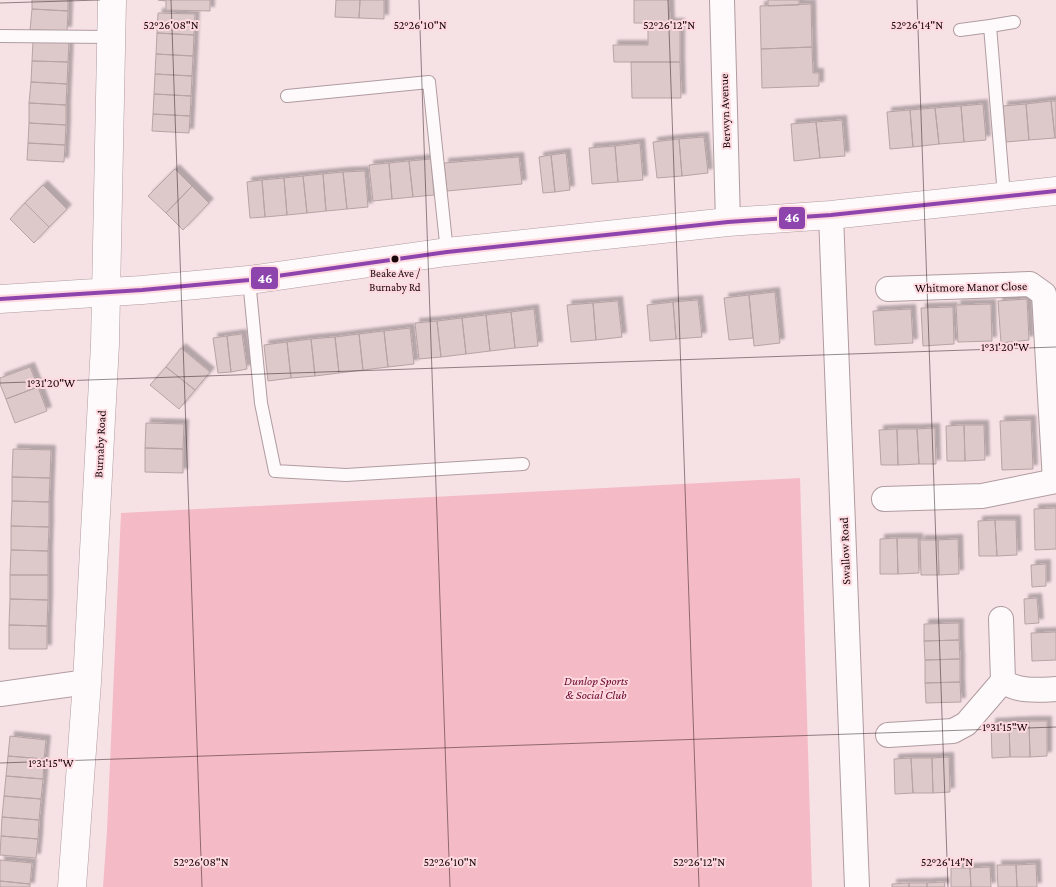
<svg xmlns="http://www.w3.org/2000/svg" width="1056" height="887" viewBox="0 0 1056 887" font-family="'Crimson Pro',serif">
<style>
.green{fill:#f4bac6}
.building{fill:#dec9ca;stroke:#b7a3a4;filter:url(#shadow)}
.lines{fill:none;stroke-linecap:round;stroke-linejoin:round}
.service-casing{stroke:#af9ca0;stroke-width:14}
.minor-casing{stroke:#af9ca0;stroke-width:26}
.tertiary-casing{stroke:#af9ca0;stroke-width:29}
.service{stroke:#fefafb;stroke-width:12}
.minor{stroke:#fefafb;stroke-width:24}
.tertiary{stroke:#fefafb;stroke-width:28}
.bus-1-casing{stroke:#fed9df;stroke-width:8}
.bus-1{stroke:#8e44ad;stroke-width:4}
.ticks{fill:none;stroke:#18060a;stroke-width:1;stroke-opacity:0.45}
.bus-dot{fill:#18060a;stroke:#fed9df;stroke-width:2}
.labels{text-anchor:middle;stroke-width:4;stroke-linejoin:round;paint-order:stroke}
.bus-label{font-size:11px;fill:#18060a;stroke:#fed9df}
.street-label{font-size:12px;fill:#18060a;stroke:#fed9df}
.park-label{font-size:12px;font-style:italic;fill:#69042c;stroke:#fed9df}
.ticks-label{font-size:12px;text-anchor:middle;fill:#18060a;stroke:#fed9df;stroke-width:4;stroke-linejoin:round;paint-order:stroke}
.line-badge{stroke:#fed9df;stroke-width:2}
.badge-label{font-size:14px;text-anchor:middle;font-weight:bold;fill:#fff}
</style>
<defs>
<filter id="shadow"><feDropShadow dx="4.5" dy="-4.5" stdDeviation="1" flood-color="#0004"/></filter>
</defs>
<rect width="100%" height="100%" fill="#f6e1e5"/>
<!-- green -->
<path class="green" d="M800,478L812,887H103L107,831L121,513Z"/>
<!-- building -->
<path class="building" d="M32,0H68V11L32,9Z
M158,0H210V11L166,10V1Z
M336,0H360L359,18L335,17Z
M360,0H384V19L359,18Z
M634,0H669L670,23H634Z
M768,0H799V5L768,6Z
M811,4L812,47L761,49L760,6Z
M32,9L68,11L67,31L30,30Z
M158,13L195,14L194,35L157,33Z
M648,23H680V62H614L613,45H648Z
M157,33L194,35L193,56L156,54Z
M33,41L69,42L68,62L32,61Z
M812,47L813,73H819V86L762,88L761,49Z
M156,54L193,56L192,76L155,74Z
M32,61L68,62L67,84L31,82Z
M631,62H680L681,98H632Z
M155,74L192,76L191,96L154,94Z
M31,82L67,84L66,105L29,103Z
M154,94L191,96L190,116L153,114Z
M1051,101L1055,138L1029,140L1026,104Z
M1051,101H1056V138H1055Z
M29,103L66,105V125L29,123Z
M983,104L986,140L964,142L961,106Z
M1026,104L1029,140L1006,142L1003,106Z
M961,106L964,142L939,144L935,108Z
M935,108L939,144L913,147L910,110Z
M910,110L913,147L890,149L887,112Z
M153,114L190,116L189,133L152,131Z
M842,120L845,156L820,158L816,122Z
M816,122L820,158L794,161L791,124Z
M29,123L66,125L65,145L28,143Z
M704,137L708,173L682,176L679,139Z
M679,139L682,176L657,178L653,142Z
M28,143L65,145L64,162L27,160Z
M640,143L643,180L618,182L615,146Z
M615,146L618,182L592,184L589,148Z
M566,153L570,190L555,192L551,155Z
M551,155L555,192L543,193L539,157Z
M519,157L522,184L447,191L444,163Z
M431,159L434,195L413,197L409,161Z
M409,161L413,197L392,199L389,163Z
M389,163L392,199L373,201L369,165Z
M175,169L192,186L166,213L148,196Z
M365,171L368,207L347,209L343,172Z
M343,172L347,209L326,211L323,174Z
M323,174L326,211L307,213L303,176Z
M303,176L307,213L287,215L284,178Z
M284,178L287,215L265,217L262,180Z
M262,180L265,217L250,218L247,182Z
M43,185L67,209L49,227L25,203Z
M192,186L209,203L183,230L166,213Z
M25,203L49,227L34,243L10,219Z
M775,292L780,343L754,346L749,295Z
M749,295L753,338L729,340L724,298Z
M1027,299L1029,340L1001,343L998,301Z
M698,300L702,337L676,339L673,302Z
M618,301L622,337L596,340L593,303Z
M673,302L676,339L650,341L647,305Z
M593,303L596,340L571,342L567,305Z
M991,304L992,341L958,342L956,305Z
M953,307L954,344L923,346L921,308Z
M534,309L538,346L515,348L511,312Z
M911,309L913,343L875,345L873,311Z
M511,312L515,348L490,351L486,315Z
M486,315L490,351L466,354L462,318Z
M462,318L466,354L441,357L437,321Z
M437,321L441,357L419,359L415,323Z
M410,328L414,364L388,367L384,331Z
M384,331L388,367L363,370L359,334Z
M242,334L247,369L231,372L227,336Z
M359,334L363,370L339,373L335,337Z
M227,336L231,372L218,373L213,338Z
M335,337L339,373L315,376L311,339Z
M311,339L315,376L291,378L287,342Z
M287,342L291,378L268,381L264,345Z
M181,348L210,372L195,390L166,367Z
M30,367L38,387L6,399L0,384V378Z
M166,367L195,390L179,409L150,385Z
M38,387L47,411L15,423L6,399Z
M1031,420L1033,469L1002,470L1000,421Z
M146,423L184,424L183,449L145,448Z
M964,425H984L985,460L965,461Z
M964,425L965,461H947L946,426Z
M935,428L936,464H919L917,429Z
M897,429H917L919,464L898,465Z
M897,429L898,465H881L879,430Z
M145,448L183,449V473L145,472Z
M13,449L51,450L50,478L12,477Z
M12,477L50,478L49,502L12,501Z
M12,501L49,502V527L11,526Z
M1056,508V549L1035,550L1034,509Z
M995,520H1016L1017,555L997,556Z
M995,520L997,556H979L978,521Z
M11,526L49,527L48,551L11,550Z
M897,538H918L919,573L898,574Z
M897,538L898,574H880V539Z
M958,539L959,574L939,575L938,540Z
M920,540H938L939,575H921Z
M11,550L48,551V575H10Z
M1046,564V586L1032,587L1031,565Z
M10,575H48V600L10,599Z
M1037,598L1039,623L1025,624L1024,599Z
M10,599L48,600L47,626L9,625Z
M959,623V640L924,641V624Z
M9,625L47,626V649H9Z
M1056,632V660L1032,661L1031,633Z
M959,640L960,659L925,660L924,641Z
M960,659V682L925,683V660Z
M960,682L961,702L926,703L925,683Z
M1029,721H1047V756L1030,757Z
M1029,721L1030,757H1010L1009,722Z
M1009,722L1010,757L992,758L991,723Z
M10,736L46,740L44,759L8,756Z
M8,756L44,759L43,779L6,776Z
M949,757L950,792L933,793L932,758Z
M911,758L913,793L895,794L894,759Z
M911,758H932L933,793H913Z
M6,776L43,779L41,799L4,796Z
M4,796L41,799L39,820L2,817Z
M2,817L39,820L38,839L1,836Z
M1,836L38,839L36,858L0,855Z
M0,860L32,863L30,884L0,881Z
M1036,864L1037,887H1017L1016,865Z
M997,865H1016L1017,887H998Z
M990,867L991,887H971L970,868Z
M951,868H970L971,887H951Z
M0,881L30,884V887H0Z
M944,882L945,887H927V883Z
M909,883H927V887H909Z
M909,883V887H892V884Z"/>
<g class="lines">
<!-- service casing -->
<g class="service-casing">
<path id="service" d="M990,26L1014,22
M960,30L990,26L1004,196
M0,36L111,37
M287,96L429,82L447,252
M249,280L261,403L275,471L346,475L523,464"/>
</g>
<!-- minor casing -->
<g class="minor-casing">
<path id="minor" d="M722,0L728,222
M831,215L857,887
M888,289L1030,284L1044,294L1055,481
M884,499L982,496L1056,481
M1003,681C1017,692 1039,690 1056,689
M0,694L87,682
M888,735L953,731L966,724L1003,681L1001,619"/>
</g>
<!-- tertiary casing -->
<g class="tertiary-casing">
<path id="tertiary" d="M0,299L142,290L249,280L447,252L728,222L831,215L1056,191
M72,887L87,682L105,344L112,0"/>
</g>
<!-- service -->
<use href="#service" class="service"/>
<!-- minor -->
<use href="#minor" class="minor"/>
<!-- tertiary -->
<use href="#tertiary" class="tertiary"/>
<!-- bus-1 casing -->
<g class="bus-1-casing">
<path id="bus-1" d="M0,299L142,290L249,280L447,252L728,222L831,215L1056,191"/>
</g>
<!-- bus-1 -->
<use href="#bus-1" class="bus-1"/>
</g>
<!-- ticks -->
<path class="ticks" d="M171,0L202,887M419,0L450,887M668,0L699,887M917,0L948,887M0,3L100,0M0,383L1056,347M0,763L1056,727"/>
<!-- markers -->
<circle class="bus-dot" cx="395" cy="259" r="4.5"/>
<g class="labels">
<!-- bus labels -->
<g class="bus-label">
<text x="395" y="277">Beake Ave /<tspan x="395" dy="14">Burnaby Rd</tspan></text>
</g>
<!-- street labels -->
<g class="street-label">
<text transform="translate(725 111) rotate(-92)" y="4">Berwyn Avenue</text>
<text transform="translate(971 287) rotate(-1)" y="4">Whitmore Manor Close</text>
<text transform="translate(100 444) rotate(-87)" y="4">Burnaby Road</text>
<text transform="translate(845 551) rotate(-92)" y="4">Swallow Road</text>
</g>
<!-- park labels -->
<g class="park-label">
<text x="596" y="685">Dunlop Sports<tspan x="596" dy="14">&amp; Social Club</tspan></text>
</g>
</g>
<g class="ticks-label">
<text x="171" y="29">52°26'08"N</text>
<text x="420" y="29">52°26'10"N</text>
<text x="669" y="29">52°26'12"N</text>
<text x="917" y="29">52°26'14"N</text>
<text x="1005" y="351">1°31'20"W</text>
<text x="51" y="387">1°31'20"W</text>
<text x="1005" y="731">1°31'15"W</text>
<text x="51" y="767">1°31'15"W</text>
<text x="201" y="866">52°26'08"N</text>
<text x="450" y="866">52°26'10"N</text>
<text x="699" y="866">52°26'12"N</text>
<text x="947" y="866">52°26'14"N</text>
</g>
<g class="line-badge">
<rect x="778" y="206" width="28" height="24" rx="5" fill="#8e44ad"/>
<rect x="250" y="266" width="29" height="24" rx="5" fill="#8e44ad"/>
</g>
<g class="badge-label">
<text x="792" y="222">46</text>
<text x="265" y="283">46</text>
</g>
</svg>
